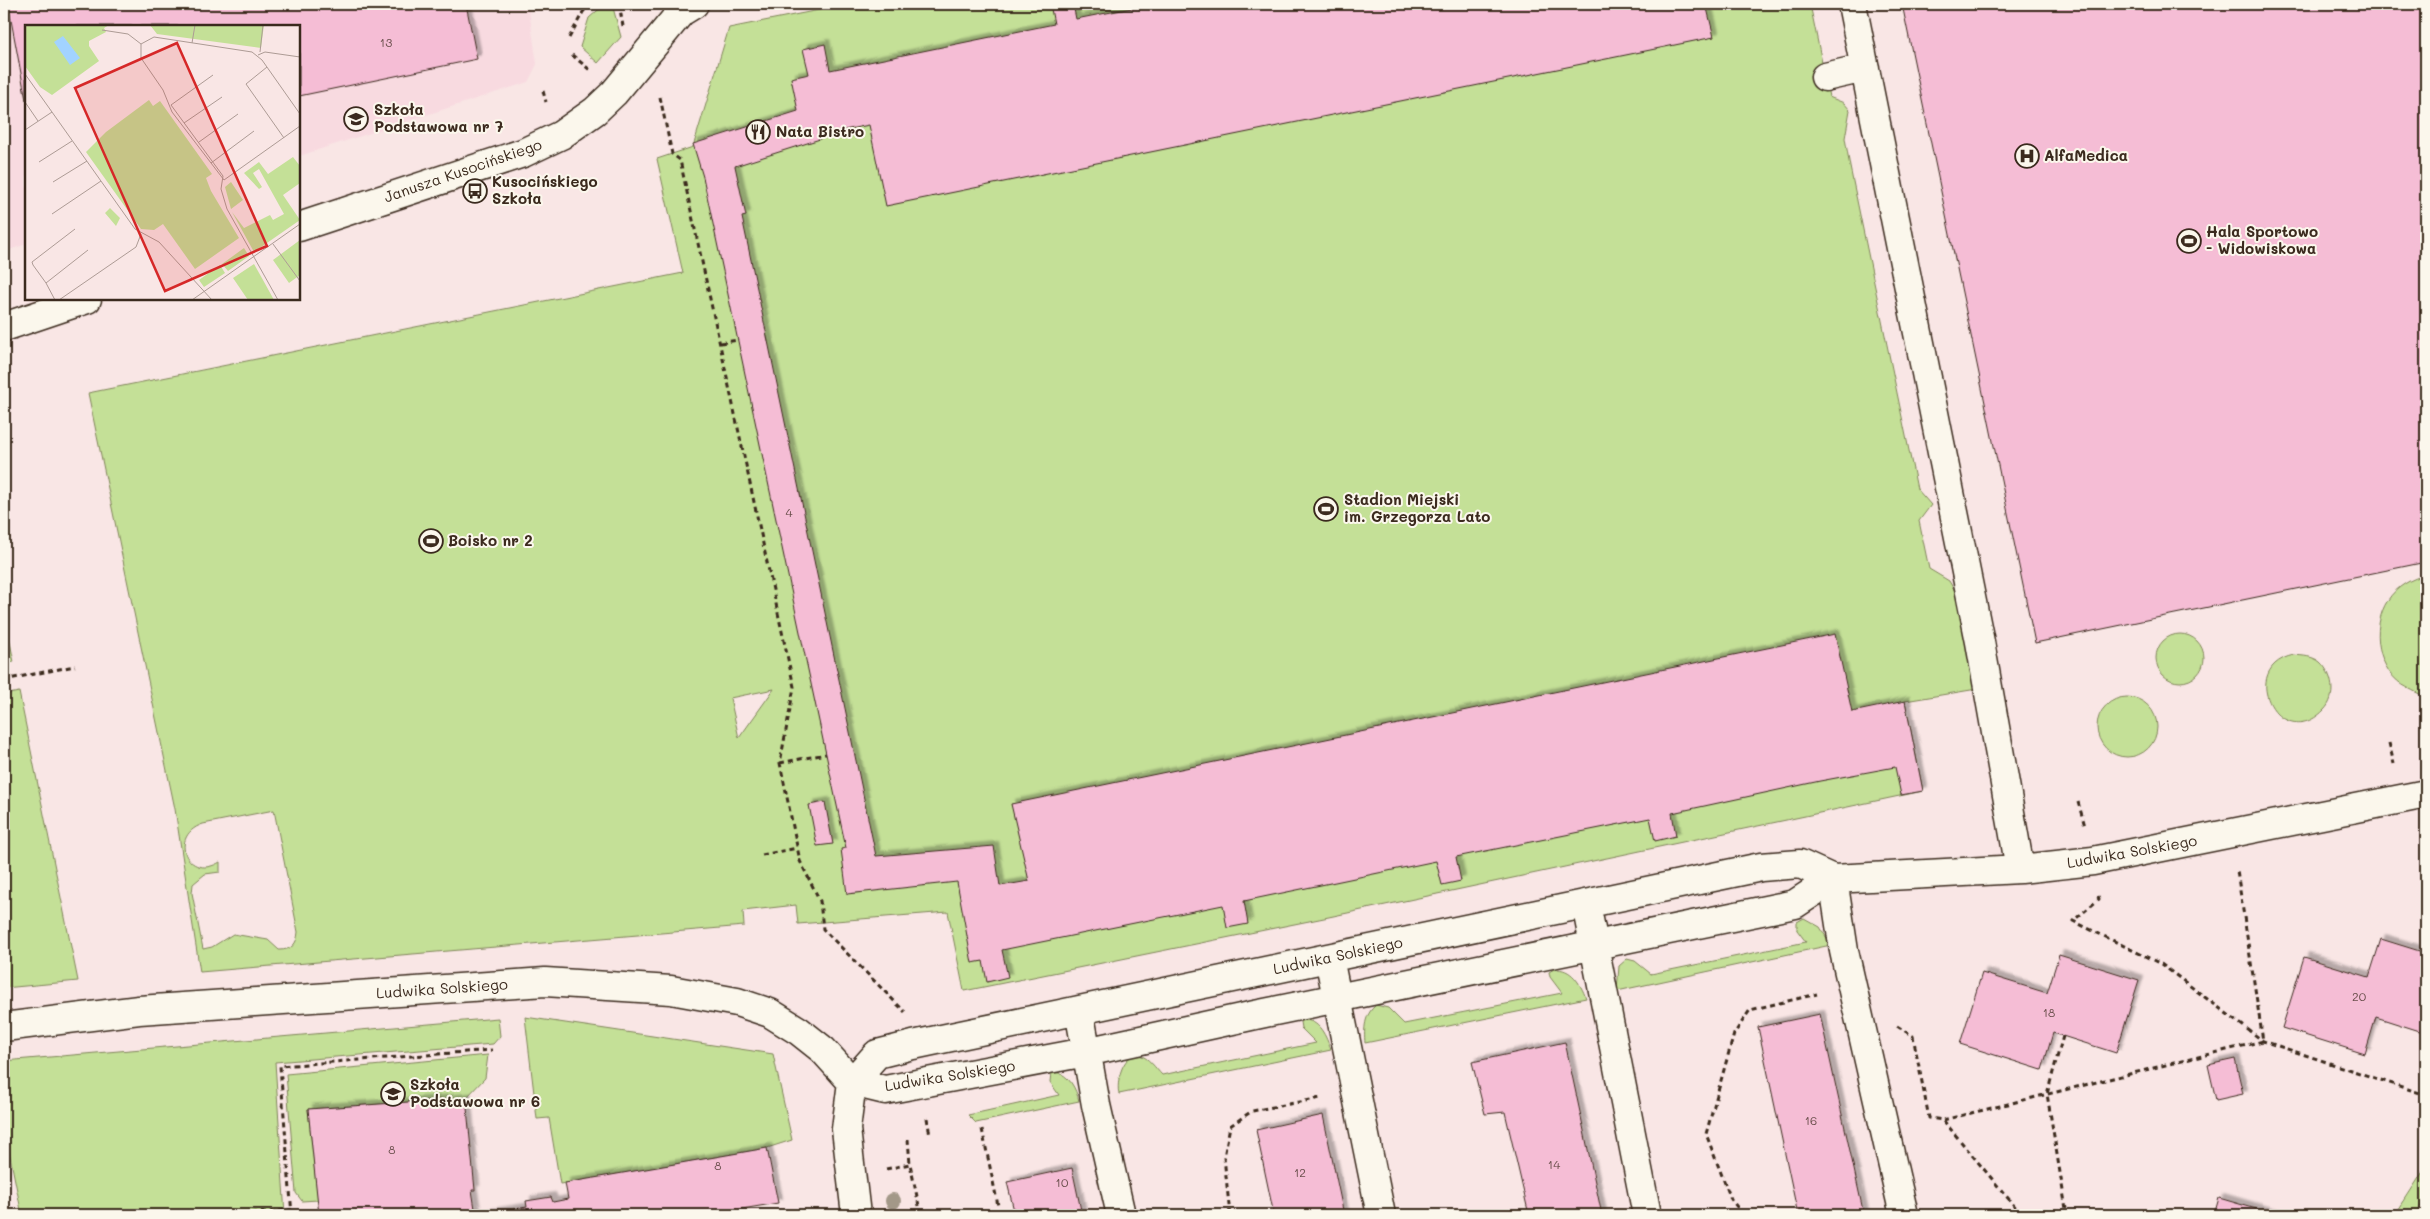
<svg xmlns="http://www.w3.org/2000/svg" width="2430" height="1219" viewBox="0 0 2430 1219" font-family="Mali,sans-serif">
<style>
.built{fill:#f8dae0}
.green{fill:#c4e097;stroke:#80855a;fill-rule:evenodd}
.building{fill:#f5bdd5;stroke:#3b2a1e;filter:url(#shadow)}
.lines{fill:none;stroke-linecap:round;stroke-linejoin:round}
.minor-casing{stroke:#3b2a1e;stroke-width:31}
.path{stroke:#3b2a1e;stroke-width:3;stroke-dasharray:5 4;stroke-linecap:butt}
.minor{stroke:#fbf7ec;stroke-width:28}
.tree{fill:#a39888}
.labels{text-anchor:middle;stroke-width:4;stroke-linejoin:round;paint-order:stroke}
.number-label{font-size:12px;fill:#6a4f4c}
.poi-label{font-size:15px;font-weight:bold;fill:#3b2a1e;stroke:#fbf7ec;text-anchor:start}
.street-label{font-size:15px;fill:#3b2a1e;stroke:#fbf7ec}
.inset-road{fill:none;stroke:#ad9b95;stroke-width:1}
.view{fill:#d62828;fill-opacity:0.15;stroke:#d62828;stroke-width:2.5}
.inset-edge{fill:none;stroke:#3b2a1e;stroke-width:2.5}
</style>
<defs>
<filter id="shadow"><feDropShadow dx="4.5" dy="-4.5" stdDeviation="1" flood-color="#0004"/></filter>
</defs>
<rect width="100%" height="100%" fill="#f9e6e5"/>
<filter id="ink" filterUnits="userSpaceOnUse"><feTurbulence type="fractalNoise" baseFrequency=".02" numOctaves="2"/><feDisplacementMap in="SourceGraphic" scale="10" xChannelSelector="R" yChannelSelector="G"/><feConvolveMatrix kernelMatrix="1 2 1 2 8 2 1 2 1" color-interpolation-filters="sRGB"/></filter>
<g filter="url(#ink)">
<!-- built -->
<path class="built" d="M4,4H528L537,64L528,82L299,156V26H26V244L4,252Z"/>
<!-- green -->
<path class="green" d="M605,4H612L621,37L598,63L580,47L589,18Z
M849,4H1810L1829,97L1844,103L1850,110L1845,138L1850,167L1917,489L1931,505L1919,521L1929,569L1949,581L1959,598L1977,689L1905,701L1923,791L1324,918L964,991L948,912L798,924L796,905L743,911L744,926L200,972L175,809L88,393L683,273L657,159L693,147L729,28ZM774,689L739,738L730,698ZM274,810L298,932C297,944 292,950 279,950L268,940L233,934L212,947L203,949L192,893L193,884L205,874L220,872V862C188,882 167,836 203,824Z
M2426,575V696C2420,695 2414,691 2408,688C2377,673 2370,627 2388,600C2396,587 2412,578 2426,575Z
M4,612L14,662L4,664Z
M2156 658a24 24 0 1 1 48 0a24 24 0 1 1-48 0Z
M2294,655C2303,656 2313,656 2320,662C2333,674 2337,697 2324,710C2280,755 2235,667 2294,655Z
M19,692L78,981L4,988V695Z
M2097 727a30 30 0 1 1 60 0a30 30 0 1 1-60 0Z
M1804,918L1820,927L1831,945L1617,991L1619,966L1627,959L1635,961L1651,974L1806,942L1797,930V922Z
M1554,969C1572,968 1580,983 1586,998L1365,1043C1364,1029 1364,1015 1376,1005L1388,1008L1404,1024L1562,993L1550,977L1549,972Z
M525,1017L773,1054L792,1140L767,1148L560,1184L549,1118L537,1119Z
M498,1018L500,1036L493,1044L275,1062L285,1215H22L4,1127V1061Z
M1302,1020C1320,1019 1326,1037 1331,1050L1119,1094C1116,1083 1122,1054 1138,1055C1148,1056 1156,1069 1162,1075L1316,1043L1301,1028L1300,1022Z
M488,1055L485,1078L466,1098L308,1109L318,1200L302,1201L296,1193L286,1074Z
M1055,1072C1069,1074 1076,1089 1079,1101L976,1123L968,1115L1059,1095L1050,1082L1051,1073Z
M2426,1167V1198L2415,1215H2395Z"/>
<!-- building -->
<path class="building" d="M8,4H466L477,59L299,96V26H26V100Z
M1050,4H1073L1076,19L1152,4H1706L1714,37L886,206L869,125L820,135V139L735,166L746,216L742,217L876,856L994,846L1000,886L1029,881L1011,804L1835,634L1852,712L1905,701L1923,791L1901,795L1895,767L1820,781L1672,813L1676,836L1655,841L1650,818L1456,857L1461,881L1442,885L1436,861L1244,901L1248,924L1227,928L1223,905L1002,950L1008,977L987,982L983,961L972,963L957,882L847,894L841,849L846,848L703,177L693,144L798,111L791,78L809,74L803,49L825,44L830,70L1054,24Z
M1902,4H2426V562L2035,643Z
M825,802L833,844L817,846L809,805Z
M2381,939L2426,953V1033L2376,1017L2365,1054L2282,1028L2304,957L2369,977Z
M2059,955L2139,980L2116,1053L2053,1033L2042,1070L1960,1044L1982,973L2047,993Z
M1820,1014L1864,1215H1798L1758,1027Z
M1565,1042L1602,1215H1529L1505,1112L1485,1114L1472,1062Z
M2235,1059L2243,1094L2216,1100L2208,1065Z
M466,1098L475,1190H472L476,1215H319L308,1109Z
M1323,1115L1344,1215H1274L1256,1130Z
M767,1148L778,1203L706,1215H478L527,1207L526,1201L551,1197L553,1202L568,1199L565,1183Z
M1072,1168L1082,1215H1015L1007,1182Z
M2219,1198L2277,1215H2214Z"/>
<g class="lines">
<!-- minor casing -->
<g class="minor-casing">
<path id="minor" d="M1852,4L1980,642L2020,869
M1825,77L1865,68
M299,227L523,153L561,135L595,111L614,93L681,12L694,4
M4,327L87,299
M1833,879L1844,951L1904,1215
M1586,904L1647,1215
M1329,958L1381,1215
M1079,1010L1096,1105L1121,1215
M4,1027L139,1010L545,982L671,990L737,1002L770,1013L799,1031L823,1050L852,1082L885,1090L1086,1052L1255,1015L1795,904L1833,879L2020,869L2093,861L2426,794
M852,1082L877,1054L913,1045L1761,867L1800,864L1833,879
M852,1082L846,1129L856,1215"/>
</g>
<!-- path -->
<path class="path" d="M619,4L623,26
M569,38L583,12L591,4
M572,55L590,70
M543,91L546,102
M660,97L672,154L680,160L794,687L780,763L800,861L820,901L823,929L905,1012
M721,343L737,340
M4,680L75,666
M2389,743L2394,764
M780,763L826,754
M2078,802L2085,826
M762,855L797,848
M2098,896L2099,899L2073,921L2161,964L2263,1041L2426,1095
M1897,1026L1913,1036L1929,1118L1943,1120L2022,1215
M2063,1036L2047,1094L2067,1215
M927,1118L930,1135
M1943,1120L2263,1041L2237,871
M982,1129L1000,1215
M908,1139L910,1164L921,1215
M886,1169L910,1164
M225,1215L292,1210
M292,1215L280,1066L492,1050
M1230,1215L1224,1157L1230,1126L1252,1111L1321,1098
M1743,1215L1731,1199L1706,1134L1734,1034L1750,1010L1817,994"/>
<!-- minor -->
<use href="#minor" class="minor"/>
</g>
<!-- trees -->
<circle class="tree" cx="893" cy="1201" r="8"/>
</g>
<!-- icons -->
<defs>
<g id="school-ring" transform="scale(1.25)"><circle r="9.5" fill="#fbf7ec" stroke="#3b2a1e" stroke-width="1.5"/><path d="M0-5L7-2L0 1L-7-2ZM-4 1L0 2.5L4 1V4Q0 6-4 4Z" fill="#3b2a1e"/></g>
<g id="restaurant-ring" transform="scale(1.25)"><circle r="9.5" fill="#fbf7ec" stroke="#3b2a1e" stroke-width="1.5"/><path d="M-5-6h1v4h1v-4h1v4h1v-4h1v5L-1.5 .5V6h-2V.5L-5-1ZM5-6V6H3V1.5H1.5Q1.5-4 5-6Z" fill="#3b2a1e"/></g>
<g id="hospital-ring" transform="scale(1.25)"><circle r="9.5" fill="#fbf7ec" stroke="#3b2a1e" stroke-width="1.5"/><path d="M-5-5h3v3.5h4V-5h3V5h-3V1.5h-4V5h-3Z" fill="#3b2a1e"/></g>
<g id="bus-ring" transform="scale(1.25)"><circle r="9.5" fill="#fbf7ec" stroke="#3b2a1e" stroke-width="1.5"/><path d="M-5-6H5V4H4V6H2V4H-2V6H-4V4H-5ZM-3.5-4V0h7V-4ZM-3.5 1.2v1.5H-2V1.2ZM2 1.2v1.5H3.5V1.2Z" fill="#3b2a1e"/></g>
<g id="stadium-ring" transform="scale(1.25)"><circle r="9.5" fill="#fbf7ec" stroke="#3b2a1e" stroke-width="1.5"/><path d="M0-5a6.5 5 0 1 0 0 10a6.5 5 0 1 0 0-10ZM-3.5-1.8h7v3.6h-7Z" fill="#3b2a1e"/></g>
</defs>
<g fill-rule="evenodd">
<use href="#school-ring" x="356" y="119"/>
<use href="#restaurant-ring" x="758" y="132"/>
<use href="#hospital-ring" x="2027" y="156"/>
<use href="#bus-ring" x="475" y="191"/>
<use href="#stadium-ring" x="2189" y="241"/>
<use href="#stadium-ring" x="1326" y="509"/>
<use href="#stadium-ring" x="431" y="541"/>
<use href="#school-ring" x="393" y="1094"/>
</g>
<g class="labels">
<!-- number labels -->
<g class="number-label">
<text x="386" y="47">13</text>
<text x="789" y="517">4</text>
<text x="2359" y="1001">20</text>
<text x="2049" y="1017">18</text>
<text x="1811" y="1125">16</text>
<text x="392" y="1154">8</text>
<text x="1554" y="1169">14</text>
<text x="718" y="1170">8</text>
<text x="1300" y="1177">12</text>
<text x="1062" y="1187">10</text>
</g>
<!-- poi labels -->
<g class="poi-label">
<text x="374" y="115">Szkoła<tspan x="374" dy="17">Podstawowa nr 7</tspan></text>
<text x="776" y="137">Nata Bistro</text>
<text x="2044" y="161">AlfaMedica</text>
<text x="492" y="187">Kusocińskiego<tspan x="492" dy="17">Szkoła</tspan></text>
<text x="2206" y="237">Hala Sportowo<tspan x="2206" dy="17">- Widowiskowa</tspan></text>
<text x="1344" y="505">Stadion Miejski<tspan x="1344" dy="17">im. Grzegorza Lato</tspan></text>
<text x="448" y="546">Boisko nr 2</text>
<text x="410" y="1090">Szkoła<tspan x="410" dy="17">Podstawowa nr 6</tspan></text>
</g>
<!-- street labels -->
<g class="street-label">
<text transform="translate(463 171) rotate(-19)" y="5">Janusza Kusocińskiego</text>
<text transform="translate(2132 852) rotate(-10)" y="5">Ludwika Solskiego</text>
<text transform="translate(1338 956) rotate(-12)" y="5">Ludwika Solskiego</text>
<text transform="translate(442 989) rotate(-4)" y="5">Ludwika Solskiego</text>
<text transform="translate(950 1076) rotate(-9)" y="5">Ludwika Solskiego</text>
</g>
</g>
<!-- overview -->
<g transform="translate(25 25)">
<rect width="275" height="275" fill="#f9e6e5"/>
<path d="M0,0H84L79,3L81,7L64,16V21L74,36L27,70L15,62L0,41ZM125,0H239L236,23L132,9ZM124,75L128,81L135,76L187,149L181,153L186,166L214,213L170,244L138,199L129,205L116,204L61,127L81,107ZM268,132L275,141V158L258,170L275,195L229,227L207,187L219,203L245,190L248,195L259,189L234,144L228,148L237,162L234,164L219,148L234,137L243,149ZM206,157L218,175L206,184L200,162ZM85,183L95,193L91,201L80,188ZM275,215V250L264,258L248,235ZM219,223L224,231L203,246L197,239ZM229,239L238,255L249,275H223L208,253ZM195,240L200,248L179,262L174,255Z" fill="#c4e097"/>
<path d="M38,11L55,33L45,40L29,17Z" fill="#a2d3ff"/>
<path class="inset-road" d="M77,5L103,9L116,19M167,18L170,0M116,19L129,12L227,27L237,35L275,89M116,19V33L138,65L147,87L199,155M235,27L238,0M233,30L240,27L275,32M242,42L221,59L259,113M0,49L110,204L134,217L187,275M0,77L13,96M146,80L198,151L196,164L202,184L253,275M146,80L188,50M159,98L197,72M0,105L27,87M174,117L213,89M14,137L47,116M186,138L229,106M199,155L275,101M28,157L62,136M27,189L76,156M50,204L7,237L8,240L21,258L63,225M248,219L275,256M21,258L30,275M34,275L111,222L116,209M167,275L275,199"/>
<path class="view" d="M152,18L242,221L140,266L50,63Z"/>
<rect width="275" height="275" class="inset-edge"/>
</g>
<!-- margin -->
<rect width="2430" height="1219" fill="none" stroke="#fbf7ec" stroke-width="20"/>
<rect x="10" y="10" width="2410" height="1199" fill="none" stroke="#3b2a1e" stroke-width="2" filter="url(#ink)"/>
</svg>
